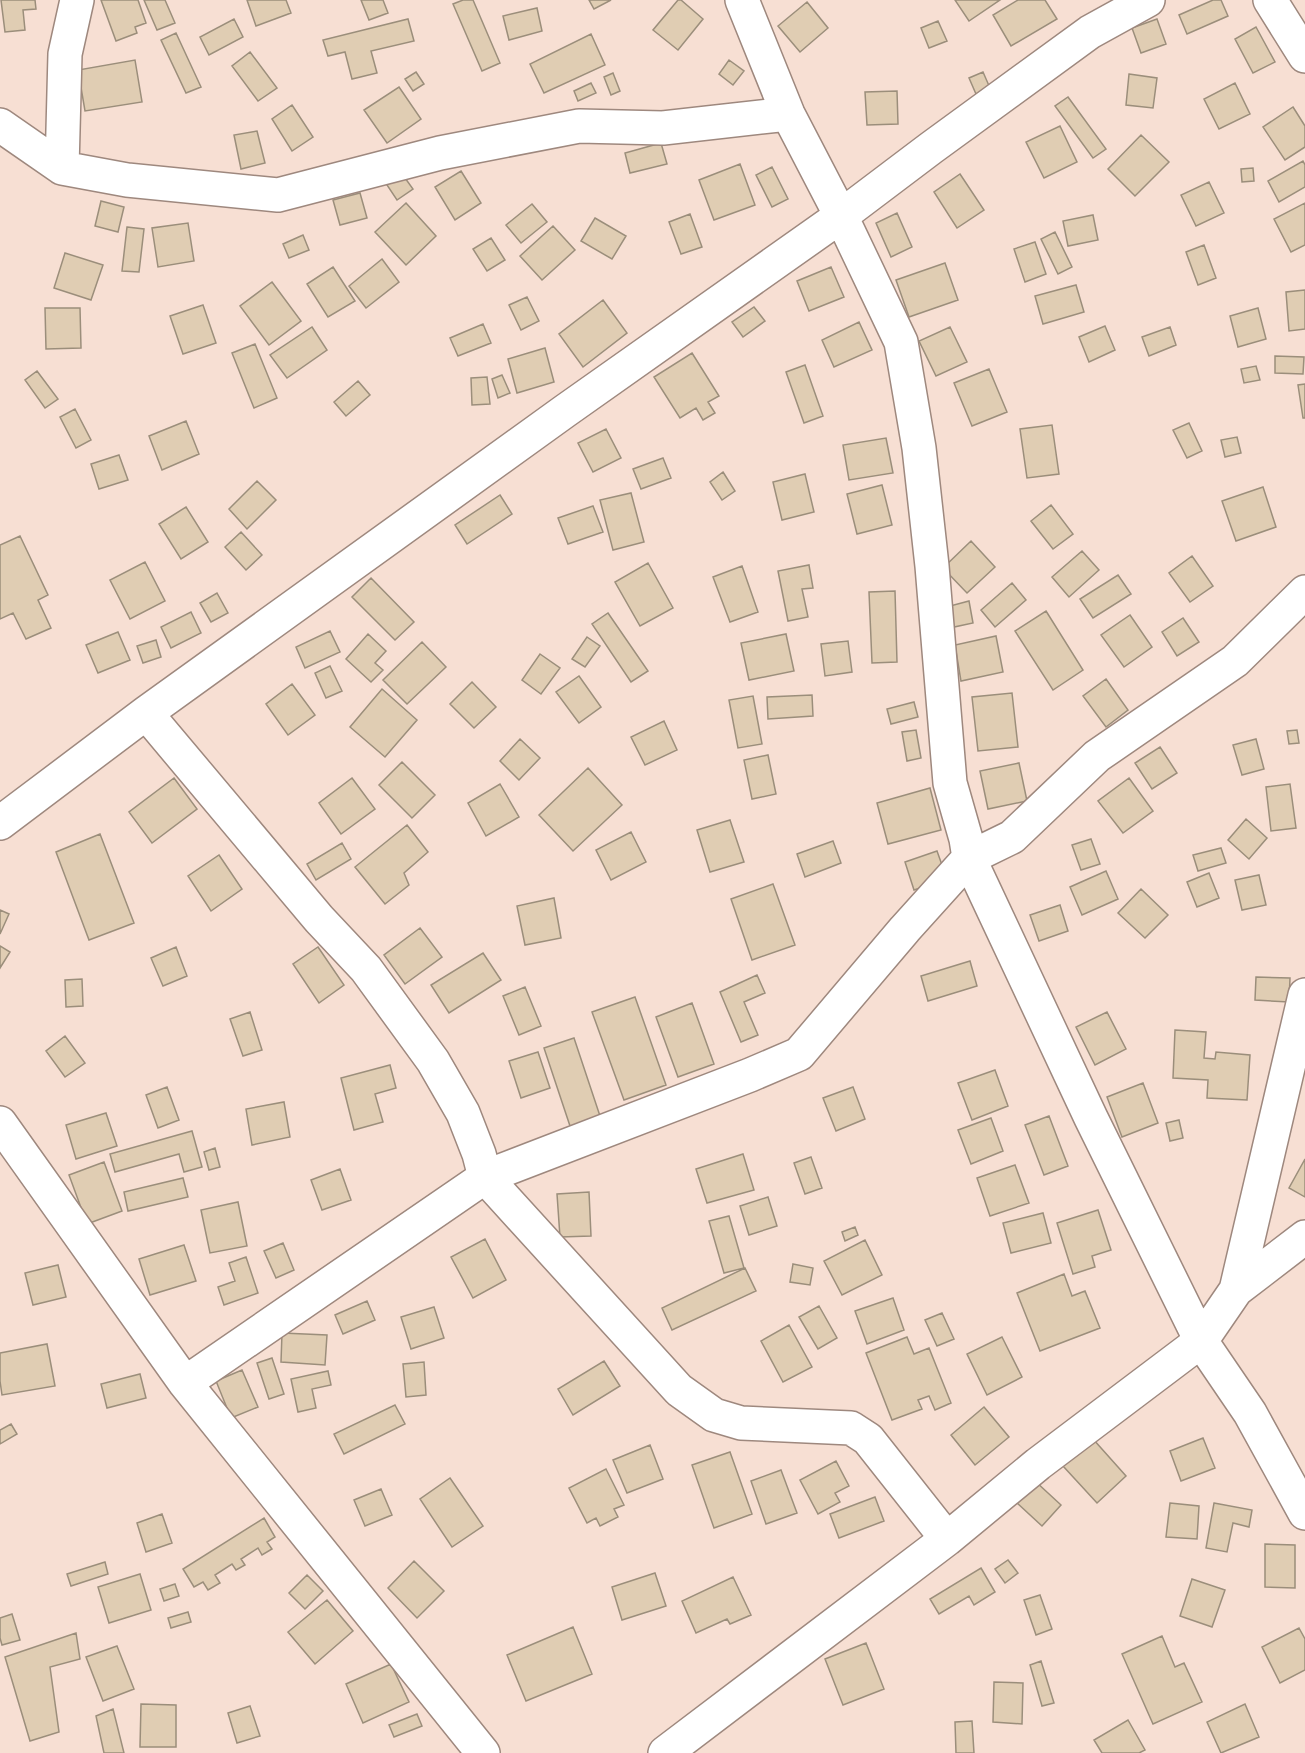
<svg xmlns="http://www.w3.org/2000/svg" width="1305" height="1753" viewBox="0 0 1305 1753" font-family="Raleway,sans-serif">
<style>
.building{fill:#e0cdb3;stroke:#9b8e7b;stroke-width:1.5}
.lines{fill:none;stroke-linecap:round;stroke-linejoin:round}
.street-casing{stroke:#9e887e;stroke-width:36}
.street{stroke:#fff;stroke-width:33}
</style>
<rect width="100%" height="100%" fill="#f7dfd3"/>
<!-- building -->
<path class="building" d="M1,0H35L36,9L23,10L25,30L5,32Z
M101,0H138L146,23L135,27L137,33L116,41Z
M144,0H165L175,23L157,30Z
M247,0H286L291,13L256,26Z
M361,0H383L388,13L369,20Z
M463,0H473L500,63L482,71L453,4Z
M589,0H611L594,9Z
M678,0H681L703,19L678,50L653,30Z
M955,0H1000L969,21Z
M1018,0H1045L1057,19L1011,46L993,15Z
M1213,0H1221L1228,16L1187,34L1179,15Z
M807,2L828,28L800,52L778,26Z
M537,8L542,31L509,40L503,16Z
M234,19L243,37L209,55L200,37Z
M408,19L414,41L371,51L377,73L352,79L345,52L328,56L323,40Z
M1157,19L1166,44L1141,53L1132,28Z
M938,21L947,41L929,48L921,28Z
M1256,27L1275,62L1253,73L1235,39Z
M176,33L201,87L186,93L161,40Z
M591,34L605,65L544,93L530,64Z
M250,52L277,88L258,101L232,66Z
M135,60L142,102L85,111L78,70Z
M729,60L744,71L733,85L719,74Z
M416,72L424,84L413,91L405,79Z
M983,72L990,88L976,94L969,78Z
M613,73L620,91L611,95L604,77Z
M1129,74L1157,78L1153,108L1126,105Z
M591,83L596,93L578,101L574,91Z
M1235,83L1250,114L1219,129L1204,99Z
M399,87L421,119L387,143L364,110Z
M897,91L898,124L867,125L865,92Z
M1068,97L1106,149L1093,158L1055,106Z
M292,105L313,137L292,151L272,119Z
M1293,107L1305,126V147L1285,160L1263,127Z
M1060,126L1077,162L1044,178L1026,142Z
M257,131L265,163L241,169L234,135Z
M1141,135L1169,162L1135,196L1108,169Z
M661,143L667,164L630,173L625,153Z
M1303,161L1305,165V187L1279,202L1268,181Z
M740,164L755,205L714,220L699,180Z
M772,167L788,199L772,207L756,175Z
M1253,168L1254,181L1242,182L1241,169Z
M400,171L413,189L397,200L385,182Z
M461,171L481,203L455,220L435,187Z
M960,174L984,210L957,228L934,192Z
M1209,182L1224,213L1196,226L1181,195Z
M360,193L367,218L340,225L333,200Z
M101,201L124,207L118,232L95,226Z
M406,203L436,236L406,265L375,232Z
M1305,203V245L1291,252L1274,219Z
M532,204L547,222L521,243L506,225Z
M897,213L912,247L891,257L876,223Z
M690,214L702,247L681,254L669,222Z
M1093,215L1098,240L1068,246L1063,221Z
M595,218L626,236L612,259L581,241Z
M188,223L194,261L158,267L152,228Z
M553,226L575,250L542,280L520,256Z
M127,227L144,229L139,272L122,271Z
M1055,232L1072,267L1058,274L1041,239Z
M303,235L309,250L289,258L283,244Z
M491,238L505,260L487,271L473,249Z
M1035,242L1046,274L1025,282L1014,249Z
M1204,245L1216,278L1198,285L1186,252Z
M65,253L103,265L91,300L54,288Z
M382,259L399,282L366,308L349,286Z
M945,263L958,300L909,317L896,280Z
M333,267L355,301L328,317L307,284Z
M831,267L844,297L809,311L797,281Z
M272,282L301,321L269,345L240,306Z
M1076,285L1084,312L1043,324L1035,296Z
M1305,290V329L1289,331L1286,292Z
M527,297L539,321L521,330L509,305Z
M603,300L627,333L583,367L559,334Z
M203,305L216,343L183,354L170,316Z
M754,307L765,321L743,337L732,322Z
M45,308H80L81,348L46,349Z
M1258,308L1266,339L1238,347L1230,316Z
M859,322L872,350L834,367L822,340Z
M483,324L491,343L458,356L450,338Z
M1105,326L1115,350L1089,362L1079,337Z
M312,327L327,350L287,378L270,355Z
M950,327L967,362L936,376L919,341Z
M1170,327L1176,345L1149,356L1142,337Z
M255,344L277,398L254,408L232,353Z
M545,348L554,382L517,393L508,359Z
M692,353L719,396L708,402L715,413L703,420L696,408L680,418L654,377Z
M1275,356L1304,357L1303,374L1275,373Z
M805,365L823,416L804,423L786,372Z
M1256,366L1260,380L1244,383L1241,369Z
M989,369L1007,412L972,426L954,383Z
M37,371L58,399L45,408L25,380Z
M502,375L510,393L498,398L492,379Z
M487,377L490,404L472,405L471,378Z
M358,381L370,395L346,416L334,402Z
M1305,384V418H1303L1298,385Z
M75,409L91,440L76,448L60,417Z
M186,421L199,454L162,470L149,436Z
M1189,423L1202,451L1187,458L1173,430Z
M1052,425L1059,474L1027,478L1020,429Z
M606,429L621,458L593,472L578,443Z
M1237,437L1241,453L1225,457L1221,440Z
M886,438L893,473L849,480L843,445Z
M119,455L128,480L99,489L91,464Z
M663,458L671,478L641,489L633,469Z
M723,472L735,491L722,500L710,482Z
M805,474L814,512L782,520L773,482Z
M257,481L276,500L247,529L229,509Z
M882,485L892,525L857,534L847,494Z
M1263,487L1276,527L1236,541L1222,501Z
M631,493L644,542L613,550L600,500Z
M500,495L512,514L467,544L455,525Z
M1051,505L1073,534L1053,549L1031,521Z
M593,506L603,532L568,544L558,518Z
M186,507L208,542L181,559L159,524Z
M241,532L262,555L246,570L225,547Z
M20,536L48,595L38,600L51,628L26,639L13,613L0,619V545Z
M971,541L995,567L967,593L943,568Z
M1082,551L1099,570L1069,597L1052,577Z
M1192,556L1213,586L1190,602L1169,573Z
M145,562L165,601L130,619L110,580Z
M648,563L673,608L640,626L615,582Z
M809,565L813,588L802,589L808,617L788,621L778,571Z
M742,566L758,612L730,622L713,577Z
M1118,575L1131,594L1093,618L1080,599Z
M371,578L414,622L395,640L352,597Z
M1012,583L1026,600L995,627L981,610Z
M895,591L897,662L872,663L869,592Z
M217,593L228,613L211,622L200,603Z
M969,601L973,623L954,627L950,606Z
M1046,611L1083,670L1053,690L1015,631Z
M191,612L201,633L171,648L161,627Z
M608,613L648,671L631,682L592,624Z
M1130,615L1152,647L1124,667L1101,635Z
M1183,618L1199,642L1177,656L1162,632Z
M330,631L340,652L305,668L296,647Z
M118,632L130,660L98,673L86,645Z
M368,634L386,651L375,663L383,670L371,682L346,659Z
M786,634L794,671L749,680L741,643Z
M996,636L1003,672L961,681L955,645Z
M587,637L600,646L585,667L572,659Z
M156,640L161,657L143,663L137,646Z
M848,641L852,672L825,676L821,644Z
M422,642L446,667L407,704L383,680Z
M540,654L560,668L541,694L522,680Z
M330,666L342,691L326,698L315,673Z
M579,676L601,707L579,723L556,692Z
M1106,679L1128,710L1106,727L1083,696Z
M472,682L496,707L474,728L450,704Z
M292,684L315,715L288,735L266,704Z
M382,689L417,720L385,757L350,727Z
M1012,693L1018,747L978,751L972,697Z
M812,695L813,716L768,719L767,697Z
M753,696L762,744L738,748L729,700Z
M914,702L918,717L891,724L887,709Z
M664,721L677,750L645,765L631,737Z
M916,730L921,758L907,761L902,732Z
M1297,730L1299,743L1289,744L1287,731Z
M520,739L540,758L519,780L500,761Z
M1256,739L1264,769L1242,775L1233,745Z
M1160,747L1177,773L1152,789L1135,763Z
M768,755L776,794L752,799L744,760Z
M402,762L435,795L412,818L379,785Z
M1019,763L1027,801L988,809L980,771Z
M588,768L622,805L573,851L539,815Z
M174,778L197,809L152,843L129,812Z
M352,778L375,809L341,834L319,803Z
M1129,778L1153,811L1123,833L1098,801Z
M500,784L519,817L486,836L468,803Z
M1290,784L1296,828L1271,831L1266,787Z
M930,788L941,830L888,844L877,803Z
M1246,819L1267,838L1249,859L1228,840Z
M730,820L744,862L710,872L697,830Z
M407,825L428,852L404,873L409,885L385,904L355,867Z
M631,832L646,862L611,880L596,850Z
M100,834L134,923L89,940L56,852Z
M1091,839L1100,864L1081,870L1072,845Z
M833,841L841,863L805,877L797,854Z
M342,843L351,859L316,880L307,864Z
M1221,848L1226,863L1198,871L1193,855Z
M937,851L947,879L914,890L905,862Z
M219,855L242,889L211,911L188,876Z
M1106,871L1118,899L1082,915L1070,887Z
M1209,873L1219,898L1197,907L1187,882Z
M1259,875L1266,905L1242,910L1235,880Z
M773,884L795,945L752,960L731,899Z
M1141,889L1168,915L1145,938L1118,913Z
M554,898L561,938L525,945L517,906Z
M1060,905L1068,931L1039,941L1030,915Z
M0,910L9,914L0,934Z
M420,928L442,957L405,984L384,955Z
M0,946L10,952L0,968Z
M176,947L187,976L163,986L151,958Z
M318,947L344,985L319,1003L293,964Z
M483,953L501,980L449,1013L431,985Z
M970,961L977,986L928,1001L921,976Z
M757,975L765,993L744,1002L758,1035L741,1042L720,992Z
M1256,977L1290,978L1289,1002L1255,1000Z
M82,979L83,1006L66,1007L65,980Z
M525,987L541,1026L519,1035L503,996Z
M635,997L666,1085L624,1100L592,1012Z
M692,1003L714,1064L678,1077L656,1017Z
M250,1012L262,1050L243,1056L230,1019Z
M1107,1012L1126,1049L1095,1065L1076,1027Z
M1175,1030L1206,1032L1204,1058L1215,1059L1216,1052L1250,1055L1247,1100L1207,1098L1208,1080L1173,1078Z
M65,1036L85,1063L65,1077L46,1051Z
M574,1038L601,1119L571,1129L544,1048Z
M538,1052L550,1088L521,1098L509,1061Z
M390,1065L396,1088L375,1094L383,1122L354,1130L341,1078Z
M995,1070L1008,1106L972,1120L958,1083Z
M1143,1083L1158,1123L1122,1137L1107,1097Z
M167,1087L179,1120L158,1128L146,1095Z
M853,1087L865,1119L836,1131L823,1098Z
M284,1102L290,1137L252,1145L246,1109Z
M106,1113L117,1146L76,1159L66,1125Z
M1049,1116L1068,1166L1044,1175L1025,1125Z
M991,1118L1003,1151L971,1164L958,1130Z
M1179,1120L1183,1138L1170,1141L1166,1123Z
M192,1131L202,1167L184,1172L179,1154L115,1172L110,1154Z
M215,1148L220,1167L209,1170L204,1152Z
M743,1154L754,1190L707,1203L696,1169Z
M811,1157L822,1188L805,1194L794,1163Z
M1305,1159V1197L1289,1188Z
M104,1162L122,1211L87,1224L69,1175Z
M1015,1165L1029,1203L990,1216L977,1178Z
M340,1169L351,1200L322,1210L311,1180Z
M183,1178L188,1197L128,1211L124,1192Z
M589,1192L591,1236L560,1237L557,1194Z
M768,1197L777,1226L749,1235L740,1206Z
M238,1202L247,1246L210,1253L201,1210Z
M1098,1210L1111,1250L1092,1256L1095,1267L1073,1274L1057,1223Z
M1043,1213L1051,1243L1011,1253L1003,1223Z
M729,1216L744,1268L724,1273L709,1221Z
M855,1227L858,1235L845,1241L842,1232Z
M485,1239L506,1280L473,1298L451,1257Z
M865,1240L882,1275L842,1295L824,1261Z
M283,1243L294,1270L276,1278L264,1251Z
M184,1245L196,1281L150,1295L139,1259Z
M246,1257L258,1293L224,1305L218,1287L235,1281L229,1263Z
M793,1264L813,1268L810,1285L790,1282Z
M58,1265L66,1297L33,1305L25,1273Z
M745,1268L756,1291L672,1330L662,1308Z
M1064,1274L1072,1296L1085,1291L1100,1328L1040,1351L1017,1293Z
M893,1298L904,1330L867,1344L855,1311Z
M367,1301L375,1320L343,1334L335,1315Z
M819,1306L837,1338L818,1349L799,1317Z
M434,1307L444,1338L411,1349L401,1317Z
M942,1313L954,1339L937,1346L925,1320Z
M789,1325L812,1367L783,1382L761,1341Z
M282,1333L327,1335L325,1365L281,1362Z
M907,1337L914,1354L929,1348L951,1403L935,1410L929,1396L918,1400L922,1409L892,1420L866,1353Z
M1002,1337L1022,1377L987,1395L967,1354Z
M47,1344L55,1386L2,1395L0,1381V1353Z
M272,1358L284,1394L269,1399L257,1363Z
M604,1361L620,1386L573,1415L558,1389Z
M424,1362L426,1395L406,1397L403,1364Z
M242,1370L258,1407L231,1418L216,1381Z
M328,1371L331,1385L312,1389L316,1408L298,1412L291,1379Z
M140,1374L146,1398L107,1408L101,1384Z
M395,1405L405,1424L344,1454L334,1434Z
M984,1407L1009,1437L975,1465L951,1435Z
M11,1424L17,1434L0,1444V1430Z
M1203,1438L1215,1468L1181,1481L1170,1451Z
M1093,1439L1126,1476L1097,1503L1063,1466Z
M650,1445L663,1479L627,1493L613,1460Z
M730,1452L752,1514L714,1528L692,1465Z
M836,1461L849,1486L835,1493L840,1502L818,1514L800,1480Z
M606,1469L624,1505L614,1509L618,1517L600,1526L596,1518L587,1523L569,1488Z
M781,1470L797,1513L766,1524L751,1481Z
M450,1478L483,1526L452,1547L420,1499Z
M1035,1481L1061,1505L1042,1526L1016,1502Z
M381,1489L392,1515L365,1526L354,1500Z
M875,1497L884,1521L839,1538L830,1514Z
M1170,1503L1199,1506L1197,1539L1166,1537Z
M1214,1503L1252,1510L1249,1527L1233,1523L1227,1552L1206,1548Z
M162,1514L172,1543L146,1552L137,1523Z
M264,1518L275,1537L267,1542L272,1549L262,1555L258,1548L241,1559L245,1565L236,1570L232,1564L215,1575L220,1583L208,1590L203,1582L194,1587L183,1569Z
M1265,1544L1295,1545V1588L1265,1587Z
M1008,1560L1018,1573L1005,1583L995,1569Z
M414,1561L444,1591L417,1618L388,1588Z
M105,1562L108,1574L71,1586L67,1574Z
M981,1568L995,1592L974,1605L969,1596L939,1614L930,1599Z
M655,1573L666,1606L622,1620L612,1587Z
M140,1574L151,1610L109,1623L98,1587Z
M307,1575L323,1591L305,1609L289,1593Z
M733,1577L751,1615L730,1624L727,1619L696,1633L682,1601Z
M1192,1579L1225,1590L1212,1627L1180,1616Z
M175,1584L179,1596L164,1601L160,1589Z
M1040,1595L1052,1629L1036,1635L1024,1600Z
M327,1600L353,1631L315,1664L288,1632Z
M188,1612L191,1622L171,1628L168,1618Z
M12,1614L20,1640L2,1645L0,1638V1618Z
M573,1627L592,1674L526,1701L507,1655Z
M1299,1628L1305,1639V1670L1280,1683L1262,1647Z
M76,1633L80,1659L50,1667L59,1732L30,1741L5,1657Z
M1162,1636L1175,1667L1184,1663L1202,1702L1153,1724L1122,1654Z
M866,1643L884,1689L843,1705L825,1659Z
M117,1646L134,1689L103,1701L86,1657Z
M1041,1661L1054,1703L1042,1706L1030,1665Z
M391,1664L409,1702L363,1723L346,1684Z
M994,1682L1023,1683L1022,1724L993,1722Z
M141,1704L176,1705V1747H140Z
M1245,1704L1259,1737L1221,1753L1207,1722Z
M250,1706L260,1736L237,1743L228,1713Z
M113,1709L124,1753H104L96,1716Z
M417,1714L422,1726L394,1737L389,1725Z
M1128,1720L1145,1750L1139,1753H1102L1094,1740Z
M972,1721L974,1753H956L955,1722Z"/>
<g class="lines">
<!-- street casing -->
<g class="street-casing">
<path id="street" d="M742,0L788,114L841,216L901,342L919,448L932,566L950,783L966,839L969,858L1091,1118L1201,1341L1250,1413L1305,1513
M1270,0L1305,56
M0,125L62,168L127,180L278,195L440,153L579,126L663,128L788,114
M62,168L65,54L77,0
M146,713L319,919L366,969L433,1061L463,1113L479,1154L485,1177L679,1390L714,1415L741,1423L851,1428L868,1439L947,1539
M0,823L146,713L565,411L841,216L931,148L1090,32L1148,0
M0,1123L185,1383L483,1753
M1236,1290L1305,995
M185,1383L485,1177L750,1075L799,1054L905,929L969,858L1012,837L1097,756L1235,661L1305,592
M665,1753L947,1539L1038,1464L1201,1341L1236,1290L1305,1237"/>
</g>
<!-- street -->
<use href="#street" class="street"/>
</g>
</svg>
